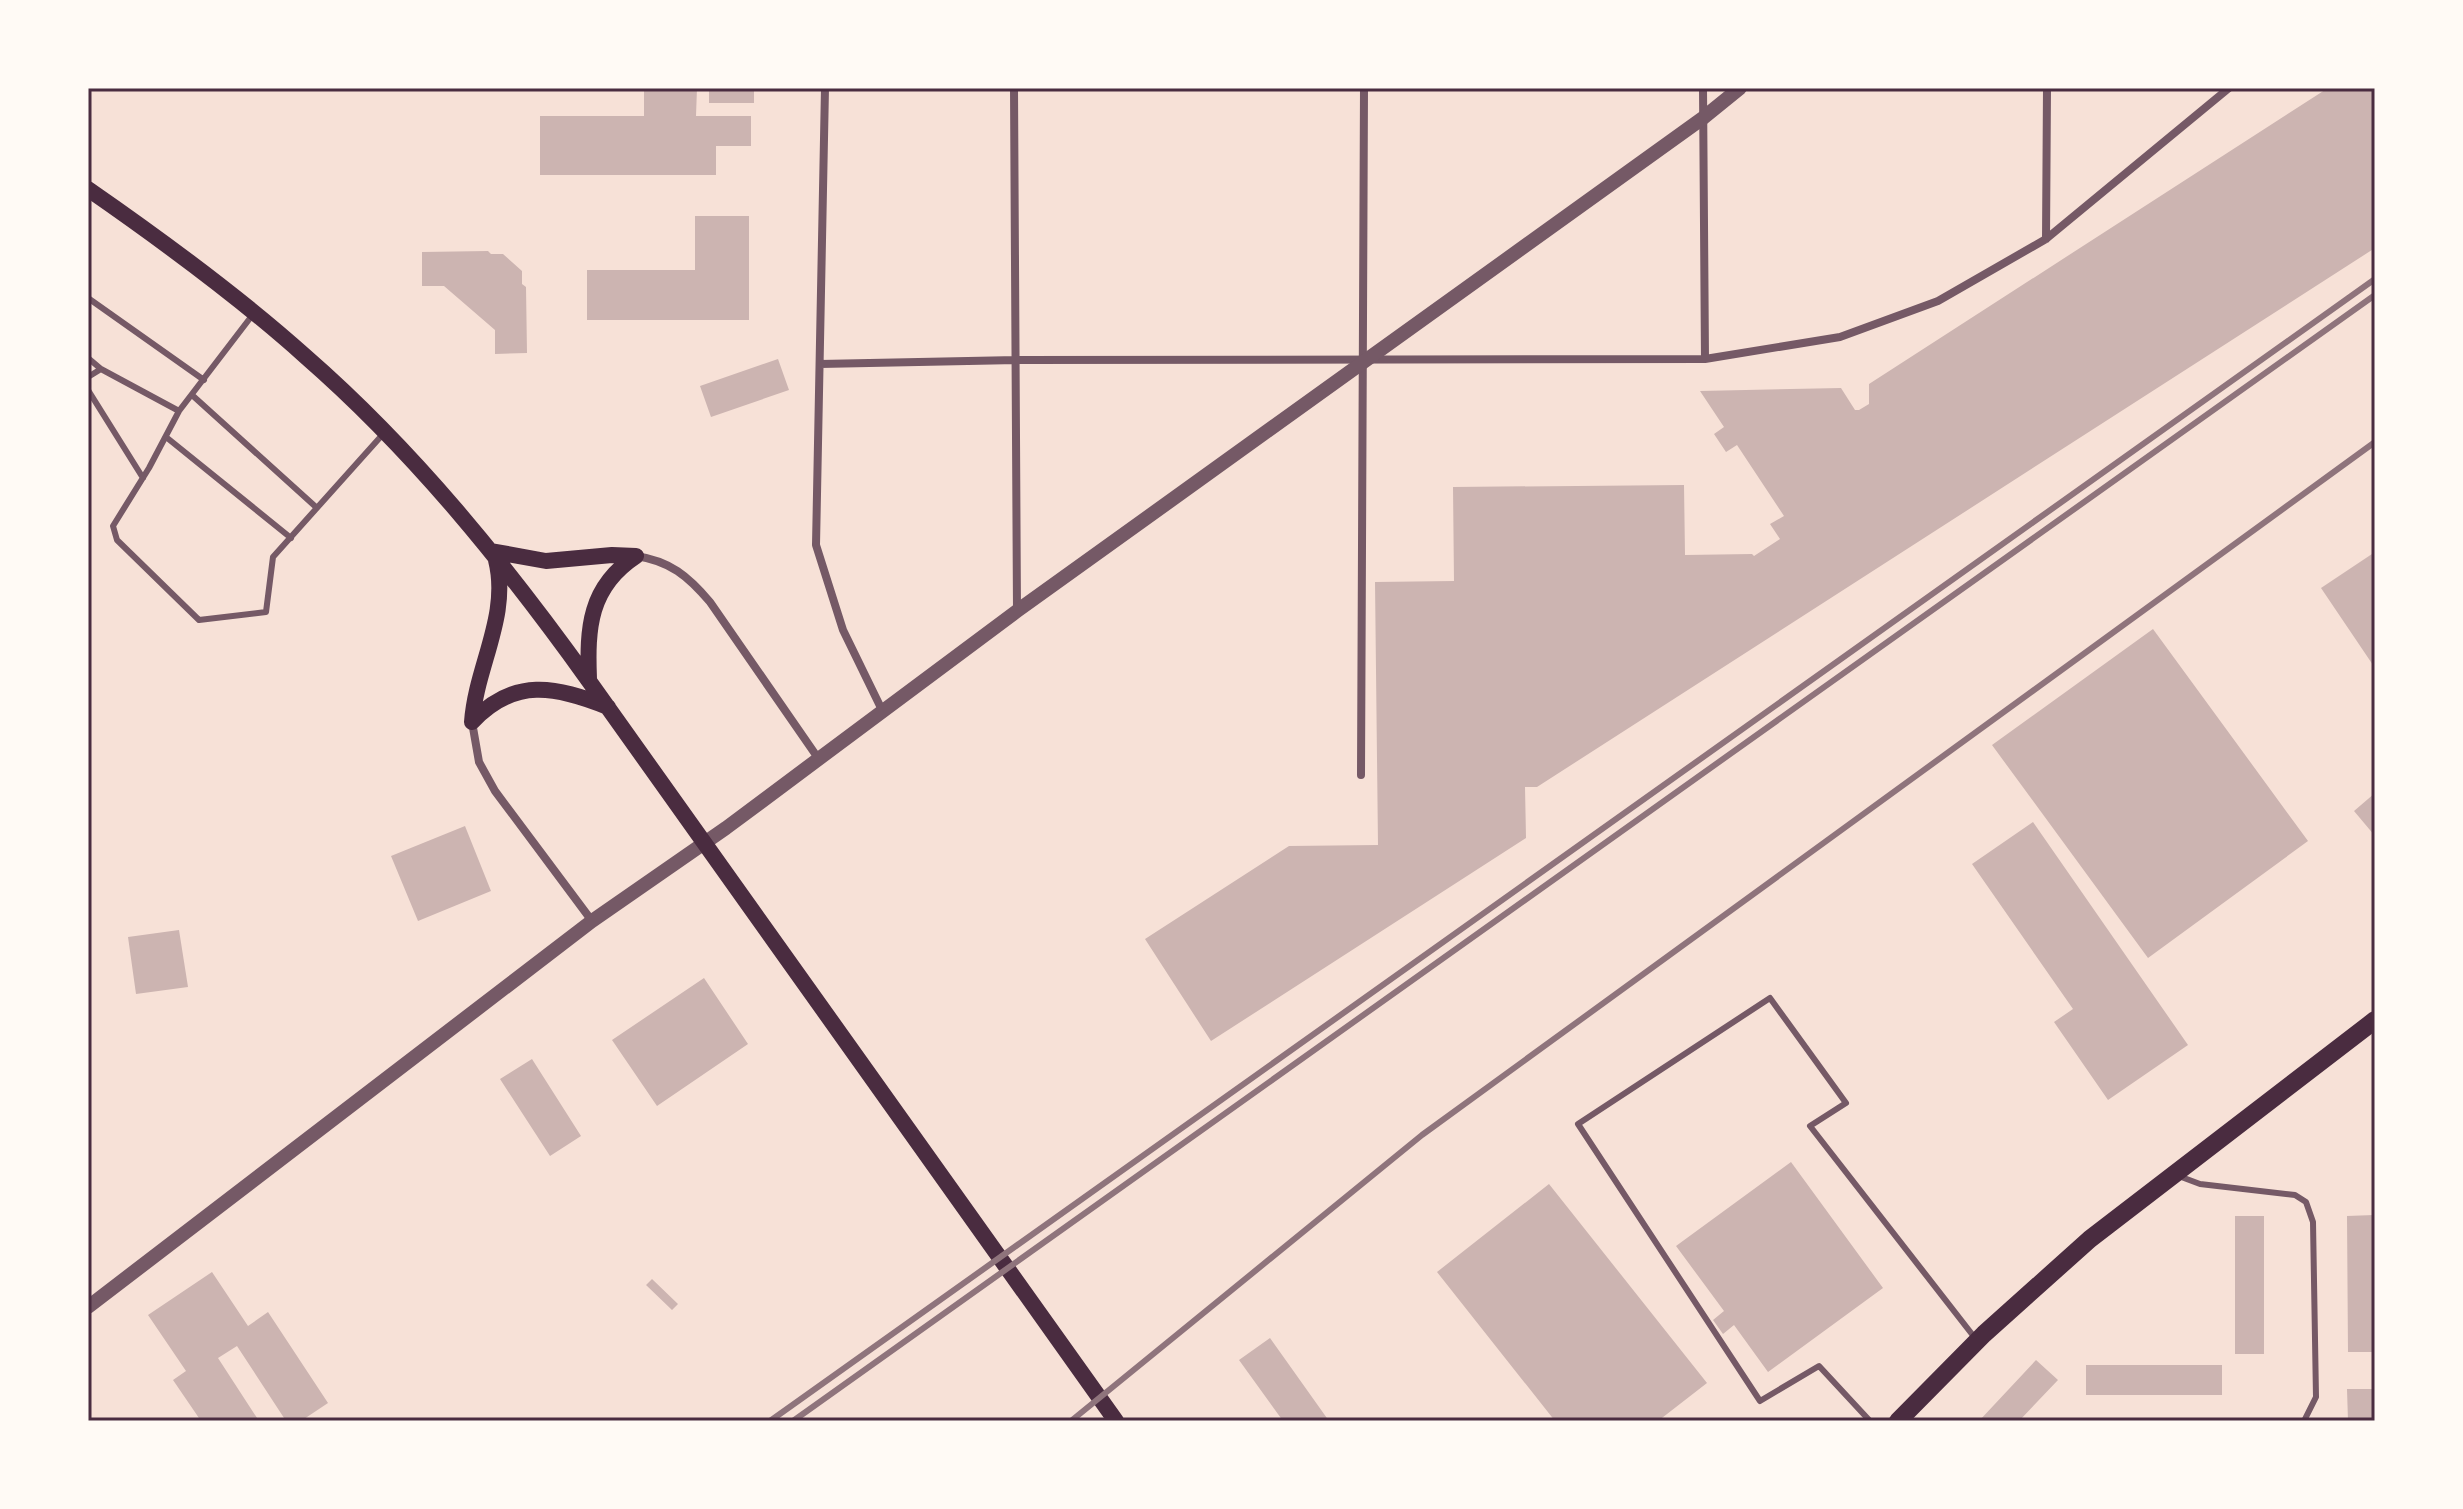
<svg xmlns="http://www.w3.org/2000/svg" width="2463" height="1509" viewBox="0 0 2463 1509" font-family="Rubik,sans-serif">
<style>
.building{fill:#ccb4b1}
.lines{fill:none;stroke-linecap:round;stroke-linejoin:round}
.service{stroke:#755966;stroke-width:6}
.minor{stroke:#755966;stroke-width:8}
.tertiary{stroke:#755966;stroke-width:14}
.secondary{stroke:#4a2c40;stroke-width:16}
.primary{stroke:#4a2c40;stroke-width:18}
.rail{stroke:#8f747c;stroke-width:6}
.neatline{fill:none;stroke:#4a2c40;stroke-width:3}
</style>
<rect width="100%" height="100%" fill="#f7e1d7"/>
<!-- building -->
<path class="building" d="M644,88H697L696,116H751V146H716V175H540V116H644Z
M709,88H754V103H709Z
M2328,88H2375V248L1537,787H1525L1526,838L1211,1041L1145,939L1289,846L1378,845L1375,582L1454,581L1453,487L1684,485L1685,555L1752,554L1754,556L1780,539L1770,524L1784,516L1737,445L1726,452L1714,434L1724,427L1700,391L1841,388L1855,410H1859L1869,404V384Z
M695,216H749V320H587V270H695Z
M488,251L491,254H503L522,271V284L526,287L527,353L495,354V330L444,286H422V252Z
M778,359L789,390L711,417L700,386Z
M2375,552V668L2321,588Z
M2153,629L2308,841L2148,958L1992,745Z
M2375,793V836L2354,811Z
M2033,822L2188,1045L2108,1100L2054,1022L2073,1009L1972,864Z
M465,826L491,891L418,921L391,856Z
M179,930L188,987L136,994L128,937Z
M704,978L748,1044L657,1106L612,1040Z
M532,1059L581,1136L550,1156L500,1079Z
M1791,1162L1883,1288L1768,1372L1734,1325L1723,1334L1713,1320L1724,1311L1676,1246Z
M1549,1184L1707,1383L1658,1421H1555L1437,1272Z
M2374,1215L2375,1352H2348L2347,1216Z
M2235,1216H2264V1354H2235Z
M212,1272L248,1326L268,1312L328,1403L301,1421H286L237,1346L218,1358L259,1421H201L173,1380L186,1371L148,1315Z
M652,1279L678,1304L672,1310L646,1285Z
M1270,1338L1329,1421H1283L1239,1360Z
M2036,1360L2058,1380L2019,1421H1979Z
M2086,1365H2222V1395H2086Z
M2347,1389H2374L2375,1421H2348Z"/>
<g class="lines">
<!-- service -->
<path class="service" d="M88,298L204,380
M254,313L179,411L149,468L113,526L117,540L199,620L266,612L273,557L384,433
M88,358L101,369L179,411
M88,377L101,369
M88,390L143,478
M192,395L317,508
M166,437L291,538
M2176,1175L2200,1184L2295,1195L2306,1202L2313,1222L2316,1397L2304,1421
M1870,1421L1819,1366L1760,1401L1578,1124L1770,998L1846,1103L1810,1126L1975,1338"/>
<!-- minor -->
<path class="minor" d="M825,88L816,545L843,630L882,710
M1014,88L1017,611
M1703,88L1705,359
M2046,239L2047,88
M820,364L1017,360L1705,359L1840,337L1938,301L2046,239L2229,88
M636,556C670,561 688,576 710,602L818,758
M472,722L479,762L495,791L592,921
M1361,775L1364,88"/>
<!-- tertiary -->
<path class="tertiary" d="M88,1307L592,921L726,828L1017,611L1703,118L1740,88"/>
<!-- secondary -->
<path class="secondary" d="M88,189C163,241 237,295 305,356C414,451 505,564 589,681L1116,1421
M491,551L546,561L612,555L636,556
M589,679C587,628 589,587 636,556
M472,722C476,666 510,616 496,560
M472,722C514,677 556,686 608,707"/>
<!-- primary -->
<path class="primary" d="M1898,1421L1984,1334L2090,1239L2375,1020"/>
<!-- rail -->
<path class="rail" d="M770,1421L2375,279
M793,1421L2375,295
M1071,1421L1422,1135L2375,442"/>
</g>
<!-- border -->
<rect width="2463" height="1509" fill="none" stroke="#fffaf5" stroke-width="180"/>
<rect x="90" y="90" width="2283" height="1329" class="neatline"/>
</svg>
